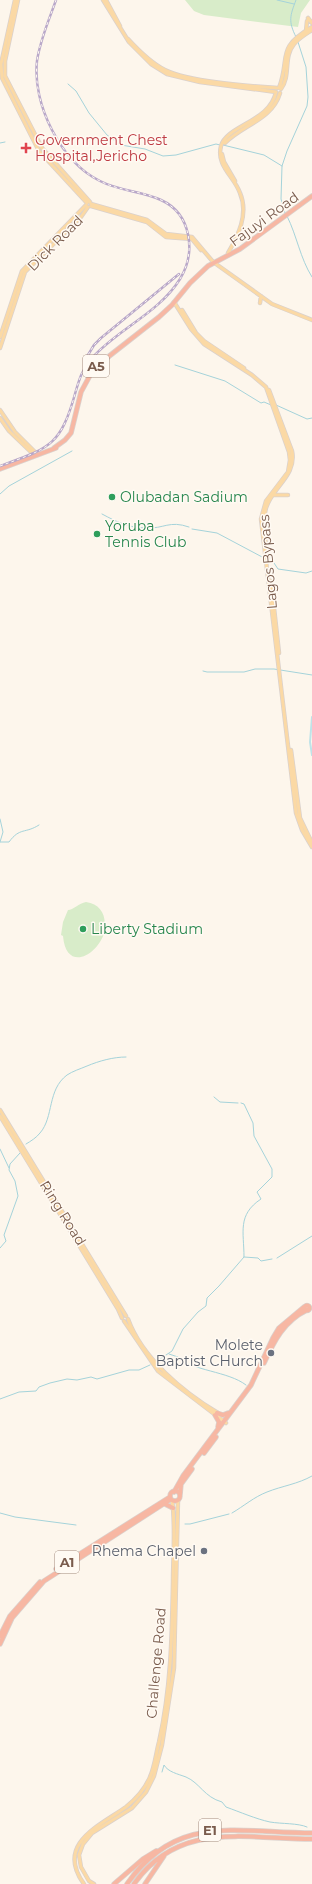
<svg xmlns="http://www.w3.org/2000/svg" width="312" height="1884" viewBox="0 0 312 1884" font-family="Montserrat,sans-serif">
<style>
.green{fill:#d8ecc9}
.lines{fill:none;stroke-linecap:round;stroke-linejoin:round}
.stream{stroke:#a5d3da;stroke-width:1}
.canal{stroke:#bfe3e8;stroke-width:2}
.major-casing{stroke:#dad1cd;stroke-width:4.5}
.highway-casing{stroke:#dad1cd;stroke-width:5.5}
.major{stroke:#fbd9a5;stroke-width:3}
.highway{stroke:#f7b7a3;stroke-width:4}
.rail-casing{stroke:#b9a8c9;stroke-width:2.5}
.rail{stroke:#fffaf3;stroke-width:1;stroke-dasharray:3;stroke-linecap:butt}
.health-dot{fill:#e0444e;stroke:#fffaf3;stroke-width:1.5}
.leisure-dot{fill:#2e9e5b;stroke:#fffaf3;stroke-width:1.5}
.worship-dot{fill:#6b7280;stroke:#fffaf3;stroke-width:1.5}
.labels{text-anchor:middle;stroke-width:3;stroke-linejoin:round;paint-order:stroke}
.shield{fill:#fffaf3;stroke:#a28b7f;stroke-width:1}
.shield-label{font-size:13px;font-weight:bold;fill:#7a5c4d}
.health-label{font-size:14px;fill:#be3a42;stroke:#fffaf3;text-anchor:start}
.street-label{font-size:14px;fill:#7a5c4d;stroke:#fffaf3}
.leisure-label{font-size:14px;fill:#27864d;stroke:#fffaf3;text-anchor:start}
.worship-label{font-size:14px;fill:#5b616d;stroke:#fffaf3;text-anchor:end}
</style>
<rect width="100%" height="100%" fill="#fdf6ec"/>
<!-- green -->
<path class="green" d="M185,0H310L301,13L298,27L204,15L194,11Z
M86,902C101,904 107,916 104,930L105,931C97,957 66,972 63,936L61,935L63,922L68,910C73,910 79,903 86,902Z"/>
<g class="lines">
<!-- stream -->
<path class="stream" d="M277,0L294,4
M296,37C288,21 290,16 296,0
M68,84L76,91L89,113L107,135L121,145L145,149L163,156L176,155L216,144L220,145
M0,143L5,142
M223,145L264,155L282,166
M285,213L281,199L282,166L287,151L307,106L308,97L306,67L298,42
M287,216C297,236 300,258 312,277
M175,365L225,381L261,403L264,402L271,405
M276,405L307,419L312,418
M0,494L9,486L72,451
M102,514C117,522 129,528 146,528C164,529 169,520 189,527
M192,529L217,533L264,558
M272,560L278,569L306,573L312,571
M203,671L207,672H244L255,669H274L312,675
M0,819L3,832L0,842
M0,842H9C20,827 25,834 39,825
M214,1097L220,1102L238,1103
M26,1144C31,1141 36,1138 40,1133C54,1117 47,1090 67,1075C73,1071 80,1069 87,1066C99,1061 113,1057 126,1057
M0,1149L9,1168
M0,1248L6,1241L4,1235L18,1196L15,1181L9,1170L10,1164L20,1153
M244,1257L258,1258L261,1261L272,1259
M277,1258L312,1236
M169,1354L178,1357C192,1371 228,1371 246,1385
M157,1361L172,1351L183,1329L198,1312L206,1306L207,1298L219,1286L244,1257C244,1232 237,1215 261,1199L257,1192L272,1177V1169L254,1136L253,1123L244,1104L241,1103
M0,1399L19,1392L36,1391L39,1387L50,1383L67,1379L77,1380L91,1377L97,1379L129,1370H139L150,1365
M0,1513L15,1517L76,1525
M232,1513C244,1506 254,1497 267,1492C282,1486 298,1484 312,1476
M185,1524H190L229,1514
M162,1772L164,1765C168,1772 178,1774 186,1777C200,1783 204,1797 222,1802L226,1807C240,1812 256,1819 270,1822C282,1824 298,1823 307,1827"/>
<!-- canal -->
<path class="canal" d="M312,717L310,742L312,755"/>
<!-- major casing -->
<g class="major-casing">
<path id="major" d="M15,0L1,64L2,78L39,151L87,203
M18,0L5,61V76L42,148L90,202
M103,0L129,42L151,64L167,74L200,82L276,92
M106,0L120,26
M308,18L312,23
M306,31L307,21
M128,39C139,51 151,63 165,70C189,82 249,86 277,88
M279,88C291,56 275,49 312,27
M281,89C291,76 283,57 294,44C299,38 306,34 312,30
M225,143C242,125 272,120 280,93
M222,154L224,162L235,181
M91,204L147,220L166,234L192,237L214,263
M91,206L147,222L166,237L192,239L201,250
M229,255L228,253C238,236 249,214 240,193C234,176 216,166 221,146C227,125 270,122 276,92
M216,264L272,304L312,320
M174,302L191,329L204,344L252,375L266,387L289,452L290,460L288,472L266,501L261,519L296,813L302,830L312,847
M260,303L261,296
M182,310L196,333L204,341L244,368
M0,337L22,271L86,205
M0,348L25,272L81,217L88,207
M0,410L15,432L37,454
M0,418L9,431L34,455
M273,495H288
M268,558C266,542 261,524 266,508C272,487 297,476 292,451L269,390
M271,581L279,653
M291,750L300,818L312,843
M0,1110L126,1316
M0,1116L118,1309L122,1318
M128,1319C142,1358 183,1392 218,1413
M124,1321L158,1371L226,1423
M84,1884C55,1844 99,1826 126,1807C136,1799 145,1789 150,1777C155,1766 156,1753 159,1742C171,1689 172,1636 173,1582C173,1555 176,1526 172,1500
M94,1884L89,1881L81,1867L79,1855L83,1844L92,1833L132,1808L146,1792L154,1776L162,1745L174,1668L178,1500"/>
</g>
<!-- highway casing -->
<g class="highway-casing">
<path id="highway" d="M54,448L65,440L71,433L81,392L94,368L159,317L172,305L190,283L208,266L240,249L312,196
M0,469L56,448
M304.5 1308a2.5 2.5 0 1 1 5 0a2.5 2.5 0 1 1-5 0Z
M264,1363C274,1341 284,1321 307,1310
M217,1413L223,1415L228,1413
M215,1415L219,1422L218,1427
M204,1453L216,1437
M170 1496a5 5 0 1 1 10 0a5 5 0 1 1-10 0Z
M174,1492L183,1476L251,1385L273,1338L279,1328L304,1307
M180,1495L181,1484L192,1469
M165,1504L173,1508
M56,1569L170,1497
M0,1636L10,1616L40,1582
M0,1644L12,1618L44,1581L171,1499
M114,1884L143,1859L156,1851
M127,1884C177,1812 238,1833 312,1833
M134,1884C179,1820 246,1839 312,1839
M145,1884L164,1856"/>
</g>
<!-- major -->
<use href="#major" class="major"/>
<!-- highway -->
<use href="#highway" class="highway"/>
<!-- rail casing -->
<g class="rail-casing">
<path id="rail" d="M85,360L94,345L101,338L179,274
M0,466C49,448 60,447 75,394C79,380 82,369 92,358C118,329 159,313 180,279C196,253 192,214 161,200C142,191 119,191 100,181C61,162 32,104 37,61C40,40 49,20 56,0"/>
</g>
<!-- rail -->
<use href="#rail" class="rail"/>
</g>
<!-- markers -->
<path class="health-dot" d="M24 142h4v4h4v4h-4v4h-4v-4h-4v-4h4z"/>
<g class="leisure-dot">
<circle cx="112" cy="497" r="4"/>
<circle cx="97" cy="534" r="4"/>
<circle cx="83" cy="929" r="4"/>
</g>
<g class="worship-dot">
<circle cx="271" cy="1353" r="4"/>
<circle cx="204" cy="1551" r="4"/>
</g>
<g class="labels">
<!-- shield labels -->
<g class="shield">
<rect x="83" y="355" width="26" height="22" rx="3"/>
<rect x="55" y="1551" width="24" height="22" rx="3"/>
<rect x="199" y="1819" width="22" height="22" rx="3"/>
</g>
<g class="shield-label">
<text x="96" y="371">A5</text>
<text x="67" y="1567">A1</text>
<text x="210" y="1835">E1</text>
</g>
<!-- health labels -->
<g class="health-label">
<text x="35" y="145">Government Chest<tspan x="35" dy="16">Hospital,Jericho</tspan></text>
</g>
<!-- street labels -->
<g class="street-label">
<text transform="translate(264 219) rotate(-36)" y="5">Fajuyi Road</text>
<text transform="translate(55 243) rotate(-45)" y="5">Dick Road</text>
<text transform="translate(268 562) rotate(-95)" y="5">Lagos Bypass</text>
<text transform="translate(63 1213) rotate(58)" y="5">Ring Road</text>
<text transform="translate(156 1663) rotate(-85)" y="5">Challenge Road</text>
</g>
<!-- leisure labels -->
<g class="leisure-label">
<text x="120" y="502">Olubadan Sadium</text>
<text x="105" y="531">Yoruba<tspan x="105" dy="16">Tennis Club</tspan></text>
<text x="91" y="934">Liberty Stadium</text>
</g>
<!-- worship labels -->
<g class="worship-label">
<text x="263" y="1350">Molete<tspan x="263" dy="16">Baptist CHurch</tspan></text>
<text x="196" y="1556">Rhema Chapel</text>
</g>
</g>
</svg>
